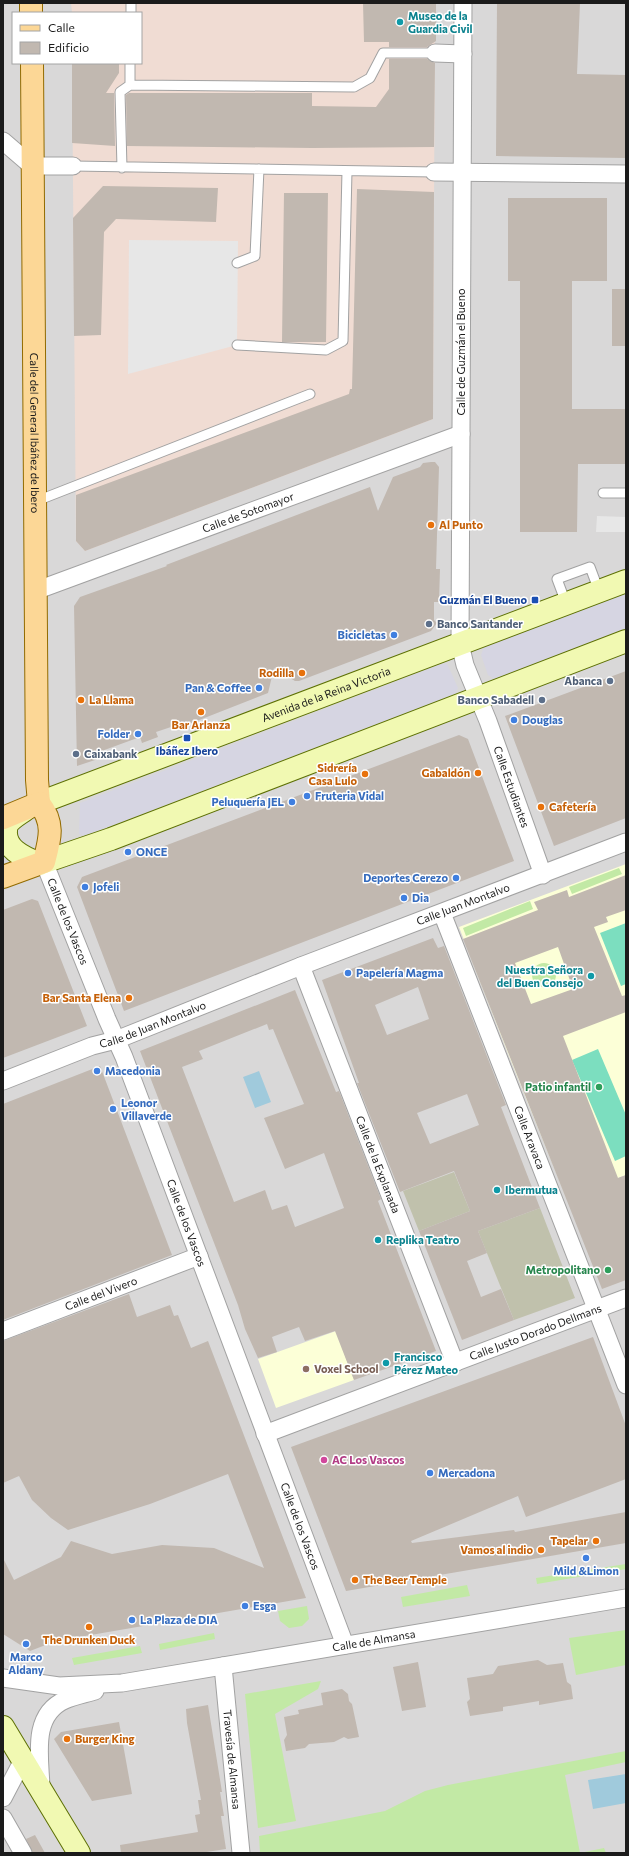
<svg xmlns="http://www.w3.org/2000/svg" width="629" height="1856" viewBox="0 0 629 1856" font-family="Commissioner,sans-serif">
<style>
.residential{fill:#d9d8d8;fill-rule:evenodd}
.education{fill:#fcffd7}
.military{fill:#f0dcd3}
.construction{fill:#c0c1ac}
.grass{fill:#c2e9a5}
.pitch{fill:#7cdebf}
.parking{fill:#e7e7e7}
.plaza{fill:#d6d5e2}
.water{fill:#a0cadc}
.building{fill:#c1b8b0;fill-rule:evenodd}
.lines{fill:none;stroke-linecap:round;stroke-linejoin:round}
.lane-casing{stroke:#a2a2a2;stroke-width:11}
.street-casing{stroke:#a2a2a2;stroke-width:19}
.secondary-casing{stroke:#5d7004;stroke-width:24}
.primary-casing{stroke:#926b00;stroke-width:24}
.lane{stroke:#fff;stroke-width:9}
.street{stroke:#fff;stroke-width:17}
.secondary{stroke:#f1f9b2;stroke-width:22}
.primary{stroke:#fcd796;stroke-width:22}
.culture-dot{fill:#0f9aa8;stroke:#fff;stroke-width:1.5}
.food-dot{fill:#e8710a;stroke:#fff;stroke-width:1.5}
.transit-dot{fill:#1a4fb4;stroke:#fff;stroke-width:1.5}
.service-dot{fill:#5c6f8a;stroke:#fff;stroke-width:1.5}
.shop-dot{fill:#3f7fe0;stroke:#fff;stroke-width:1.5}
.leisure-dot{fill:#2e9e5b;stroke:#fff;stroke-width:1.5}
.education-dot{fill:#8d6e63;stroke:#fff;stroke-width:1.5}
.hotel-dot{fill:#d1479c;stroke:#fff;stroke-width:1.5}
.labels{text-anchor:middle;stroke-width:3;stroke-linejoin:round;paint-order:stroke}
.culture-label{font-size:11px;font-weight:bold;fill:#0d838f;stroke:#fff;text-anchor:start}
.street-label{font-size:11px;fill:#1b1b1b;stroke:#fff}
.food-label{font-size:11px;font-weight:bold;fill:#c56008;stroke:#fff;text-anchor:end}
.transit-label{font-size:11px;font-weight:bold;fill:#164399;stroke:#fff;text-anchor:end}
.service-label{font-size:11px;font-weight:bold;fill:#4e5e75;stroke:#fff;text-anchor:start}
.shop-label{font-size:11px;font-weight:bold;fill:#366cbe;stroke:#fff;text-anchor:start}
.leisure-label{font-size:11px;font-weight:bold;fill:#27864d;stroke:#fff;text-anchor:end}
.education-label{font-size:11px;font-weight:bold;fill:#785e54;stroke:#fff;text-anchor:start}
.hotel-label{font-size:11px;font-weight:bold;fill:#b23c85;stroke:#fff;text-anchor:start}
</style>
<rect width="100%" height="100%" fill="#edeae0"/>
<!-- residential -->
<path class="residential" d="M3,3H626V1853H3ZM13,13H141V63H13Z"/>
<!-- education -->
<path class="education" d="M626,864V1175L566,1197L509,1056L459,927Z
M336,1331L354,1380L276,1408L258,1359Z"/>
<!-- military -->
<path class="military" d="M71,3H435L433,419L85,551L76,541L72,63H141V13H72Z"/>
<!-- construction -->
<path class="construction" d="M454,1172L470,1211L419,1231L403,1191Z
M540,1208L575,1298L514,1320L478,1231Z"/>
<!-- grass -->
<path class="grass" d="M619,868L622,874L572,894L569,887Z
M530,901L533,909L466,936L463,928Z
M532 975a12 12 0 1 1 24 0a12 12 0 1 1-24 0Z
M626,1564V1569L537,1584L536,1578Z
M467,1585L470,1596L403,1607L401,1597Z
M307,1606L309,1619L302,1626L289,1628L280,1621L278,1611Z
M626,1630V1665L576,1675L569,1638Z
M214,1633L215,1639L160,1650L159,1644Z
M140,1646L142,1653L74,1665L72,1658Z
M321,1681L318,1689L275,1714L296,1821L258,1828L245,1694Z
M626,1751V1762L565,1775L580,1853L604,1848L606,1853H260L259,1836L385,1811L425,1791L448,1785Z"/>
<!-- pitch -->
<path class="pitch" d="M626,923V984L621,986L600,933Z
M598,1049L626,1115V1156L615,1161L572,1060Z"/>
<!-- parking -->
<path class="parking" d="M129,240L238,241L237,345L128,374Z
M597,516L626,517V532H596Z"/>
<!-- plaza -->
<path class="plaza" d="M626,593V629L494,679L488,675L481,655L484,647Z
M442,664H447L450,670L458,688L455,694L84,836L79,834L80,803Z"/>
<!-- water -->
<path class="water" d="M259,1071L271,1102L255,1108L243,1077Z
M626,1774V1803L593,1809L588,1780Z"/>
<!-- building -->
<path class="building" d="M363,3H436V41L427,47H389V42H364Z
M497,3H580L577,74L626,75V158L496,156Z
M389,59H427L435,63L434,147L312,148L127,146L126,95L129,93H312V106L376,107L389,89Z
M72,63H119V73L106,93H114L115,146L72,143Z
M103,186L218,188L216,222L116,219L104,232L101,335L74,336L73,218Z
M357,189L434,192L433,419L85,551L76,541V495L349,394L350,389H352Z
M284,193H328L326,342H282Z
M508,198H607V281H572V409H626V464H578L577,532H520V281H508Z
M612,289H626V346H612Z
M431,462H435L439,467L436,569H440L439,602H434V620L437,623L431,631L299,681H295L274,668L268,693L184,726L183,723L156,732L158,737L142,743L140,737L99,752L101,758L77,766L74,606L80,597L167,566L166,565L370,487L378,511L393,477L420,467L423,463Z
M626,671V818L554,846L505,716Z
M459,735L468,739L514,861L124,1011L77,887L82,877Z
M626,875V910L606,917L608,922L594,927L622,996L626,995V1012L563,1036L618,1178L626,1175V1280L602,1289L463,939L538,910L534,902L567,890L569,897ZM558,947L573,989L531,1004L515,963Z
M32,899L38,901L87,1026L3,1058V910Z
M433,938L438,948L444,946L506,1105L501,1107L540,1208L478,1231L487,1253L467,1261L481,1297L501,1289L514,1320L462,1340L419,1231L470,1211L454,1171L400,1192L357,1083H359L322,980ZM418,987L429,1019L387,1035L375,1005ZM467,1094L479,1125L430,1144L417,1113Z
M295,990L336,1092L339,1091L381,1199L378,1201L436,1351L354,1380L335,1331L305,1341L299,1327L272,1337L277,1352L258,1358L245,1329L238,1305L140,1051ZM267,1024L269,1030L273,1029L304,1104L264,1118L285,1169L324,1153L344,1208L295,1227L287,1205L272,1210L265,1190L234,1202L182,1067L203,1059L199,1051Z
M100,1066L172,1255L3,1320V1104Z
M129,1294L137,1317L170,1305L174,1316L178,1315L191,1348L208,1341L306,1598L56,1641L30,1651L3,1634V1558L14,1580L61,1557L71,1541L112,1554L162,1545L214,1548L264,1568L228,1474L150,1504L68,1530L51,1518L32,1500L19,1476L3,1483V1341Z
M593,1337L626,1426V1479L526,1517L518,1496L411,1541L412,1543L514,1530L515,1532L626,1512V1543L346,1591L291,1447Z
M538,1660L547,1665L563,1663L567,1682L571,1685L573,1699L539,1705V1701L503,1707V1711L470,1716L467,1702L470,1699L467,1678L493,1674L498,1666Z
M418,1662L426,1707L402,1711L393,1667Z
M342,1689L348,1694L349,1701L352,1704L359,1737L348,1739L344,1737L334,1742L309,1744L305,1748L286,1751L284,1740L287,1735L284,1717L299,1714L298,1710L323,1705L321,1693Z
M208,1705L222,1792H220L224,1816H221L226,1849L200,1853H121L120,1845L198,1832L195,1815L200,1814L198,1800H201L187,1723L186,1709Z
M119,1722L132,1794L92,1801L54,1739L61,1732Z
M35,1835L45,1853H33L26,1839Z"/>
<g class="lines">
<!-- lane casing -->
<g class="lane-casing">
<path id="lane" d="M131,13V3
M130,63V85L354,87L370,78L383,53H435
M73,166L434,172
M122,168L120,92L130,85
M237,263L255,256L259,169
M237,345L326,350L343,341L347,171
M603,493H626
M34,502L310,394
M566,603L557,579L590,567L599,591"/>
</g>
<!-- street casing -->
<g class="street-casing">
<g id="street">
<path id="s1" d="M463,3L460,644L465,665L488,721L543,875"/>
<path d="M435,53L463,54"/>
<path d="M3,141L32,166H73"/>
<path d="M434,172L626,174"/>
<path id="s2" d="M35,591L461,434"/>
<path id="s3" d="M44,862L107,1019L124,1057L345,1645"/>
<path id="s4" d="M442,913L626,1385"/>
<path id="s5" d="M301,966L455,1363"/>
<path id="s6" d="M3,1081L92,1046L116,1040L301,966L626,842"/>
<path id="s7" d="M3,1331L199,1256"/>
<path id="s8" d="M265,1434L626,1298"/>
<path id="s9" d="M223,1666L241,1853"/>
<path id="s10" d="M3,1678L59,1686L122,1683L626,1598"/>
<path d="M41,1787C40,1757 31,1715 65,1700C74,1696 85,1694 95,1691"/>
<path d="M3,1798L24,1758"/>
<path d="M3,1818L23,1853"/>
</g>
</g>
<!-- secondary casing -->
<g class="secondary-casing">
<g id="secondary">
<path id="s11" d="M39,803L626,581"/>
<path d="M26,809C20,814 11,818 7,825C0,848 25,858 40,864"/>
<path d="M44,862L111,839L626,641"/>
<path d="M3,1727L79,1853"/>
</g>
</g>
<!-- primary casing -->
<g class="primary-casing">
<g id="primary">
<path d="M31,3V13"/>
<path id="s12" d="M32,63L37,780L39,803"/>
<path d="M3,818L39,803"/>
<path d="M3,877L44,862C50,839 55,823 39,803"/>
</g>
</g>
<!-- lane -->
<use href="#lane" class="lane"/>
<!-- street -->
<use href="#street" class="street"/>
<!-- secondary -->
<use href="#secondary" class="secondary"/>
<!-- primary -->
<use href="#primary" class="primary"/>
</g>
<!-- markers -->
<g class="culture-dot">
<circle cx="400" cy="22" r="4"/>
<circle cx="591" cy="976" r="4"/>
<circle cx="497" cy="1190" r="4"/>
<circle cx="378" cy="1240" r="4"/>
<circle cx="386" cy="1363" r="4"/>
</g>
<g class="food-dot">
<circle cx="431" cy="525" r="4"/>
<circle cx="302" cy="673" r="4"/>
<circle cx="81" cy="700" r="4"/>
<circle cx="201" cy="712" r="4"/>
<circle cx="478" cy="773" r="4"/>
<circle cx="365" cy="774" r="4"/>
<circle cx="541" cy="807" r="4"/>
<circle cx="129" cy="998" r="4"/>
<circle cx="596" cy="1541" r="4"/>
<circle cx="541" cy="1550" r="4"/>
<circle cx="355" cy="1580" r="4"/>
<circle cx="89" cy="1627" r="4"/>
<circle cx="67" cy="1739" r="4"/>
</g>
<g class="transit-dot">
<rect x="531" y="596" width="8" height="8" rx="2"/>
<rect x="183" y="734" width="8" height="8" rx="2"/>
</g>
<g class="service-dot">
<circle cx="429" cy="624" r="4"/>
<circle cx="610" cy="681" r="4"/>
<circle cx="542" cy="700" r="4"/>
<circle cx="76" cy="754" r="4"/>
</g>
<g class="shop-dot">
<circle cx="394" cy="635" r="4"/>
<circle cx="259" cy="688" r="4"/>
<circle cx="514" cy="720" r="4"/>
<circle cx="138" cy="734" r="4"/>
<circle cx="307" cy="796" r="4"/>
<circle cx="292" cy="802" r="4"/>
<circle cx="128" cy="852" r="4"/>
<circle cx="456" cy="878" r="4"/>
<circle cx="85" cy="887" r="4"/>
<circle cx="404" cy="898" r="4"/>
<circle cx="348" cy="973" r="4"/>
<circle cx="97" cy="1071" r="4"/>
<circle cx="113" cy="1109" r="4"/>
<circle cx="430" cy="1473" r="4"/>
<circle cx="586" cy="1558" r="4"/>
<circle cx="245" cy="1606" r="4"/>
<circle cx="132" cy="1620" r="4"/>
<circle cx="26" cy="1644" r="4"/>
</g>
<g class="leisure-dot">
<circle cx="599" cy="1087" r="4"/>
<circle cx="608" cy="1270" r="4"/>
</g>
<circle class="education-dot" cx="306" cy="1369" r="4"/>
<circle class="hotel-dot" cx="324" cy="1460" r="4"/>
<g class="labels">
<!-- culture labels -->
<g class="culture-label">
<text x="408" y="20">Museo de la<tspan x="408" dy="13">Guardia Civil</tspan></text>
<text x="583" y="974" text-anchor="end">Nuestra Señora<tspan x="583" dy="13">del Buen Consejo</tspan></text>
<text x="505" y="1194">Ibermutua</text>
<text x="386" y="1244">Replika Teatro</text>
<text x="394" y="1361">Francisco<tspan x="394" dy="13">Pérez Mateo</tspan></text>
</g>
<!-- street labels -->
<g class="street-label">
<text transform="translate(461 352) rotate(-90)" y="4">Calle de Guzmán el Bueno</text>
<text dy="4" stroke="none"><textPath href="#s12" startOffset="370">Calle del General Ibáñez de Ibero</textPath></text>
<text dy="4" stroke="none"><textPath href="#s2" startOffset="227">Calle de Sotomayor</textPath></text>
<text dy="4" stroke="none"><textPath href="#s11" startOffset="307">Avenida de la Reina Victoria</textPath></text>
<text dy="4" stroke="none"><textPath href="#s1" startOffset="793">Calle Estudiantes</textPath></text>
<text dy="4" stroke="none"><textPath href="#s6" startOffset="493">Calle Juan Montalvo</textPath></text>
<text dy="4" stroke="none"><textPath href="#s3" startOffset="64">Calle de los Vascos</textPath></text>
<text dy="4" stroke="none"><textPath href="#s6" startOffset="160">Calle de Juan Montalvo</textPath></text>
<text dy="4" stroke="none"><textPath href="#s4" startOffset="241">Calle Aravaca</textPath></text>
<text dy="4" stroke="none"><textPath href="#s5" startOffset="213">Calle de la Explanada</textPath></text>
<text dy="4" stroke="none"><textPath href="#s3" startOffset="388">Calle de los Vascos</textPath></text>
<text dy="4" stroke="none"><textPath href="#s7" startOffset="105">Calle del Vivero</textPath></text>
<text dy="4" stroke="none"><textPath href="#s8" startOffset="289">Calle Justo Dorado Dellmans</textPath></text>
<text dy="4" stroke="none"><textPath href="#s3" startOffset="712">Calle de los Vascos</textPath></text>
<text dy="4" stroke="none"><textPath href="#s10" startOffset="375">Calle de Almansa</textPath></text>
<text dy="4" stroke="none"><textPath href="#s9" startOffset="94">Travesía de Almansa</textPath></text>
</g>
<!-- food labels -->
<g class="food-label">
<text x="439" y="529" text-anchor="start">Al Punto</text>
<text x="294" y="677">Rodilla</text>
<text x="89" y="704" text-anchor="start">La Llama</text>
<text x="201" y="729" text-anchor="middle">Bar Arlanza</text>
<text x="357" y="772">Sidrería<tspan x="357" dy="13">Casa Lulo</tspan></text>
<text x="470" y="777">Gabaldón</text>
<text x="549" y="811" text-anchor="start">Cafetería</text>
<text x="121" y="1002">Bar Santa Elena</text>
<text x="588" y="1545">Tapelar</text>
<text x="533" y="1554">Vamos al indio</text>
<text x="363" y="1584" text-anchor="start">The Beer Temple</text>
<text x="89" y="1644" text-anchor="middle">The Drunken Duck</text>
<text x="75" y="1743" text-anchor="start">Burger King</text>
</g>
<!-- transit labels -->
<g class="transit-label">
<text x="527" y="604">Guzmán El Bueno</text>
<text x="187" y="755" text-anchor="middle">Ibáñez Ibero</text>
</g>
<!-- service labels -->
<g class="service-label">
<text x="437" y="628">Banco Santander</text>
<text x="602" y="685" text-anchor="end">Abanca</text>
<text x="534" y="704" text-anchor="end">Banco Sabadell</text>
<text x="84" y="758">Caixabank</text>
</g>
<!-- shop labels -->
<g class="shop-label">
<text x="386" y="639" text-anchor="end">Bicicletas</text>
<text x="251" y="692" text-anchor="end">Pan &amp; Coffee</text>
<text x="522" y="724">Douglas</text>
<text x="130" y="738" text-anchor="end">Folder</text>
<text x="315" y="800">Fruteria Vidal</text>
<text x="284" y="806" text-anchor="end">Peluquería JEL</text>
<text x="136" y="856">ONCE</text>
<text x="448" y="882" text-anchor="end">Deportes Cerezo</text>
<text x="93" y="891">Jofeli</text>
<text x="412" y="902">Dia</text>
<text x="356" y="977">Papelería Magma</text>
<text x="105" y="1075">Macedonia</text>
<text x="121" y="1107">Leonor<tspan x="121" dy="13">Villaverde</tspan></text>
<text x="438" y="1477">Mercadona</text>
<text x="586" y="1575" text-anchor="middle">Mild &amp;Limon</text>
<text x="253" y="1610">Esga</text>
<text x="140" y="1624">La Plaza de DIA</text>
<text x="26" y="1661" text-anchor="middle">Marco<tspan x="26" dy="13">Aldany</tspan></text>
</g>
<!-- leisure labels -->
<g class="leisure-label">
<text x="591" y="1091">Patio infantil</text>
<text x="600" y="1274">Metropolitano</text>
</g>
<!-- education labels -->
<g class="education-label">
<text x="314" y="1373">Voxel School</text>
</g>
<!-- hotel labels -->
<g class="hotel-label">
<text x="332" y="1464">AC Los Vascos</text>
</g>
</g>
<!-- border -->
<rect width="629" height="1856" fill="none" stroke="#1b1b1b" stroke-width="8"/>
<!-- legend -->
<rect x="12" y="12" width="130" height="52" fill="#ffffff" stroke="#a4a4a4"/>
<rect x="20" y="25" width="20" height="6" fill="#fcd796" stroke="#a4a4a4"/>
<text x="48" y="32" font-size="12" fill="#1b1b1b">Calle</text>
<rect x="20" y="42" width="20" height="12" fill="#c1b8b0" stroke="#a4a4a4"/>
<text x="48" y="52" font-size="12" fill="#1b1b1b">Edificio</text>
</svg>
